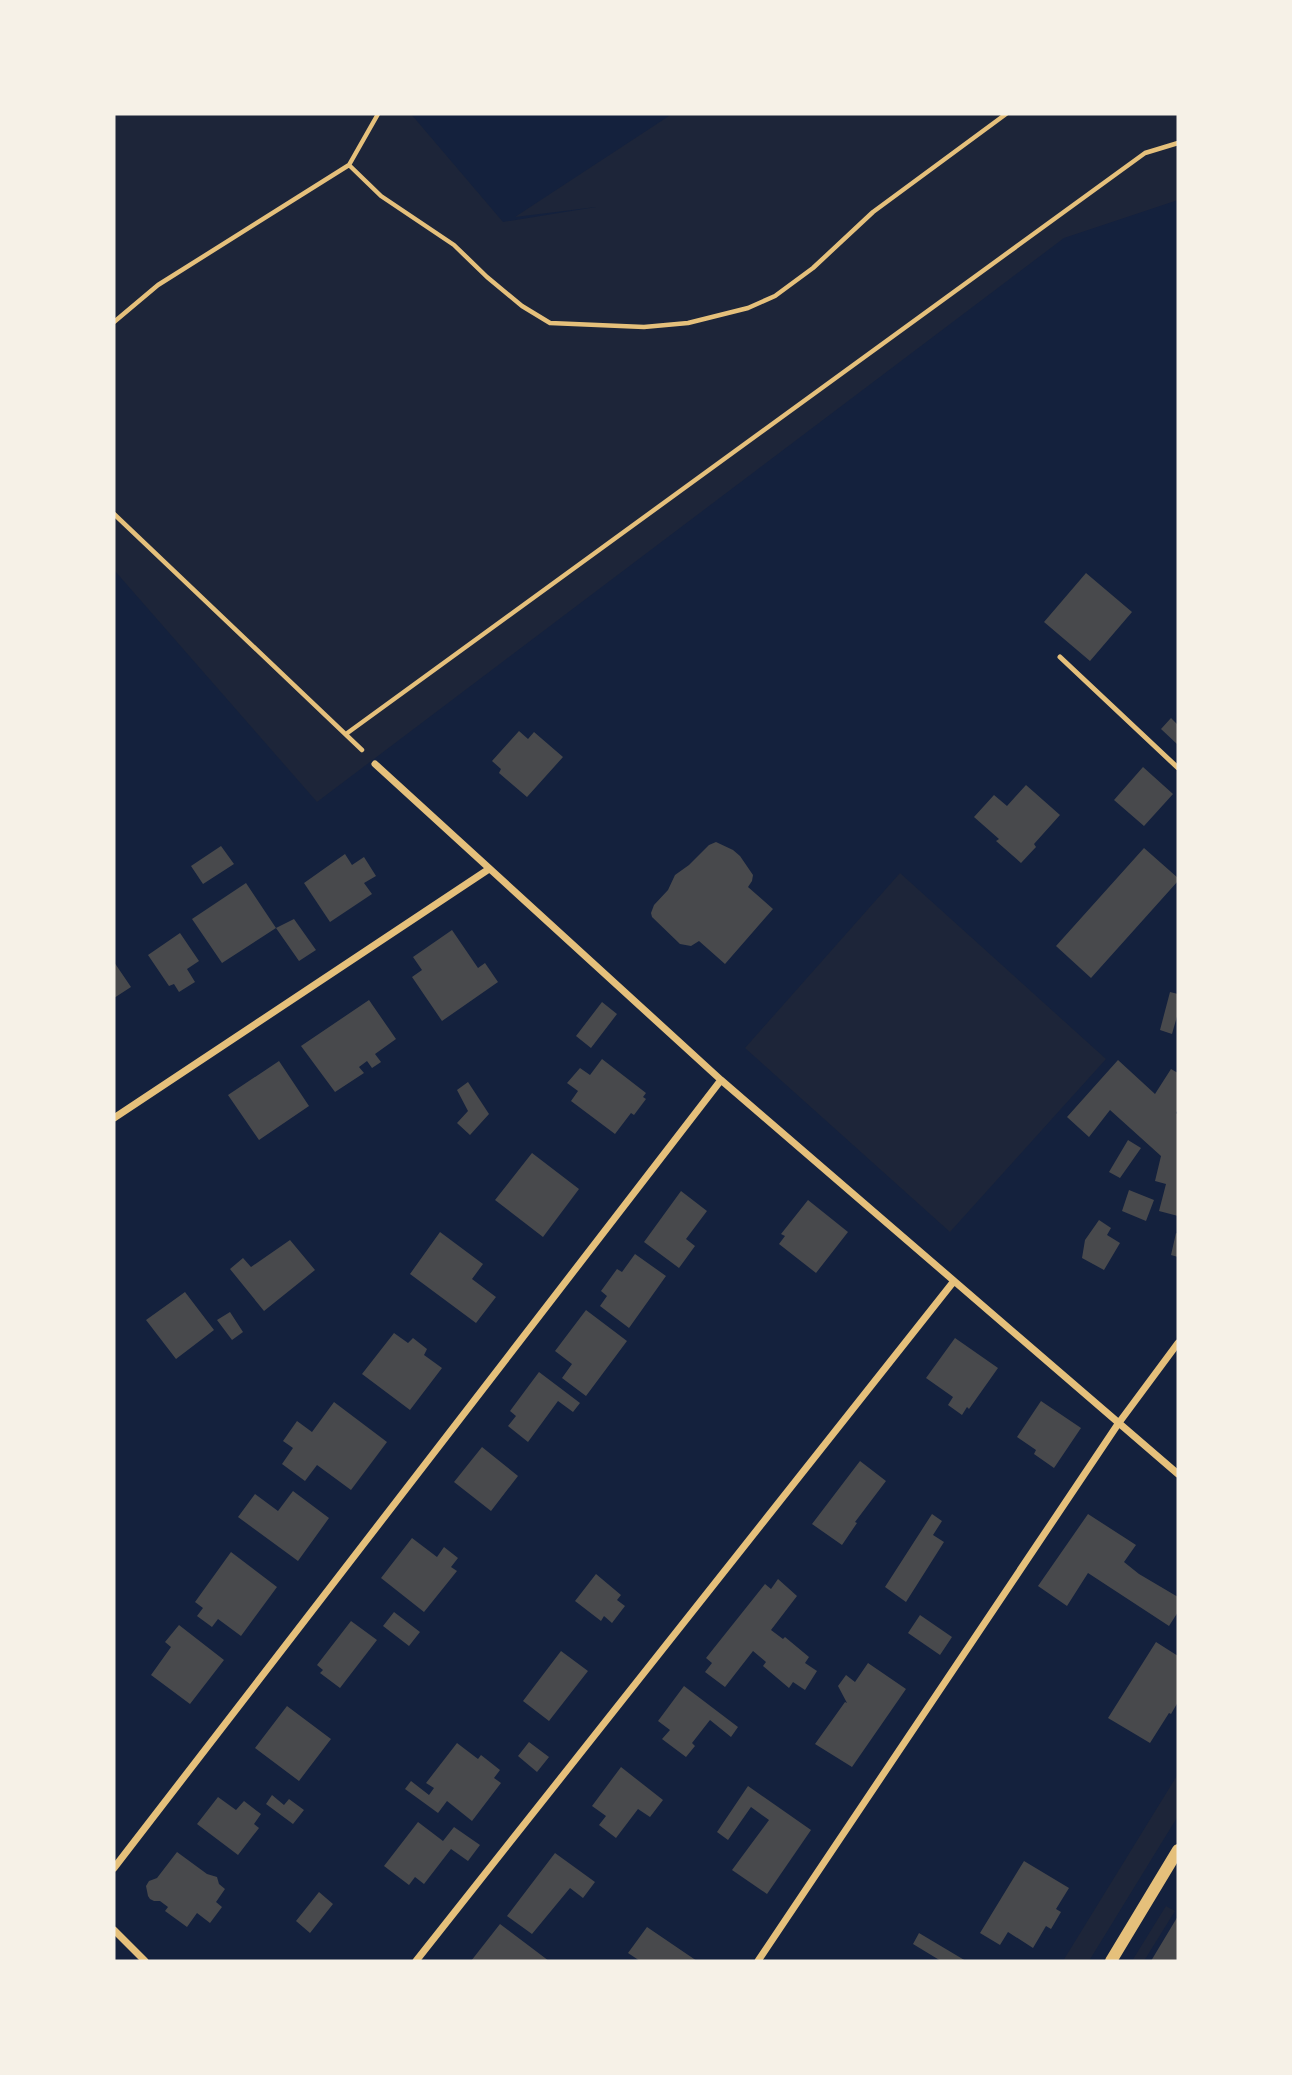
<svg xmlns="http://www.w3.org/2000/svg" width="1292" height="2075" viewBox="0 0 1292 2075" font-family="Rubik,sans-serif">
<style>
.green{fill:#1d2539}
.building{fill:#48494c}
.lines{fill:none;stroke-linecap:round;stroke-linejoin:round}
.path{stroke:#e5c07b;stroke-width:4.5}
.service{stroke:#e5c07b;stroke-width:5}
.minor{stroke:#e5c07b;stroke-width:7}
.tertiary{stroke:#e5c07b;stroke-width:12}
</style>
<rect width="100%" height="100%" fill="#14213d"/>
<!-- green -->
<path class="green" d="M114,114H411L503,222L596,207L515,217L672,114H1178V200L1064,238L317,802L114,570Z
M900,873L1106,1059L950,1232L745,1048Z
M1178,1774V1816L1089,1961H1063Z
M1166,1906L1175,1911L1144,1961H1132Z"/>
<!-- building -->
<path class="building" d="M1086,573L1132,612L1090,661L1044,622Z
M1171,718L1178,725L1177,744L1161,729Z
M519,731L528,739L534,732L563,757L527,797L499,773L501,769L492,761Z
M1143,767L1173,794L1144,826L1114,800Z
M1026,785L1060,815L1034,844L1036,847L1021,863L996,841L999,839L974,817L994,795L1007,806Z
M716,842L733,850L740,856L753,875L752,881L748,887L773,909L725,964L699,941L691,946L680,944L652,917L651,913L654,905L668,890L675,875L689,865L709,845Z
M221,846L234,864L203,884L191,866Z
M1144,848L1178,878V881L1091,978L1056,946Z
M345,854L352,865L364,857L376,876L364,883L372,894L330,922L304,883Z
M246,883L276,928L222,963L192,919Z
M294,919L316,950L299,961L276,928Z
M452,930L478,968L485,963L498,982L442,1021L412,977L422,970L413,957Z
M180,933L199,961L187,969L195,982L179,992L174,984L169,986L148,955Z
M114,962L131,987L114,998Z
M1170,992L1178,994V1013L1172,1034L1160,1030Z
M369,1000L396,1039L375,1054L381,1062L372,1068L367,1061L359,1067L364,1073L335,1092L301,1046Z
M602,1002L617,1014L591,1048L576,1036Z
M602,1059L646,1093L643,1097L646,1099L634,1115L631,1113L615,1134L571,1101L578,1091L567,1083L580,1068L590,1075Z
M1118,1060L1155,1094L1171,1069L1178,1073V1109L1176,1113L1178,1115V1216L1159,1211L1166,1184L1155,1181L1161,1156L1110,1110L1089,1137L1067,1117Z
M279,1061L309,1106L259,1140L228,1095Z
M468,1082L489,1114L470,1135L457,1123L468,1111L457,1090Z
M1128,1140L1141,1148L1120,1178L1109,1172Z
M532,1153L579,1189L543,1237L495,1200Z
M1129,1190L1154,1200L1146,1221L1122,1211Z
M681,1191L707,1211L686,1239L695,1246L679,1268L644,1242Z
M808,1200L848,1232L816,1273L779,1244L785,1236L781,1234Z
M1099,1220L1111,1228L1107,1235L1120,1243L1104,1270L1082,1258L1085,1240Z
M440,1232L483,1264L472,1279L496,1297L476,1323L410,1274Z
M1176,1233L1178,1234V1257L1171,1255Z
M290,1240L315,1270L264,1311L230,1269L243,1258L251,1267Z
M635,1254L666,1276L629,1328L600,1306L607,1296L601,1291L617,1269L622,1272Z
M185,1292L214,1330L176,1359L146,1320Z
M586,1310L627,1341L586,1396L562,1378L572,1364L555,1351Z
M230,1312L243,1332L232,1340L217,1320Z
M394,1333L408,1343L413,1338L427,1349L424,1355L442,1368L410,1410L362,1374Z
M955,1338L998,1368L969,1409L967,1407L962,1415L948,1405L953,1397L926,1378Z
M539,1372L580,1403L573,1412L558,1401L528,1442L508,1426L516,1416L510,1411Z
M1041,1401L1081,1428L1054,1468L1034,1454L1036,1450L1017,1437Z
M334,1402L387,1442L351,1490L317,1465L305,1481L282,1464L293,1448L283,1441L297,1421L312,1432Z
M482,1447L518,1476L491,1511L454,1482Z
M860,1461L886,1481L855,1522L857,1523L842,1545L812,1524Z
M293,1491L329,1518L298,1561L238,1517L255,1494L278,1511Z
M932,1514L942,1521L933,1535L944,1542L906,1602L885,1587Z
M1088,1514L1136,1545L1124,1562L1139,1574L1178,1597V1612L1169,1626L1088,1573L1067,1606L1038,1586Z
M412,1538L437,1557L444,1547L458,1558L451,1567L457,1571L424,1612L381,1578Z
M231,1552L277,1587L241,1636L218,1619L212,1627L197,1616L203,1608L195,1602Z
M596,1574L621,1595L617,1600L625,1606L612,1623L604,1616L601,1621L575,1601Z
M778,1579L797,1596L771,1630L783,1639L785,1637L809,1657L805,1663L817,1671L805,1690L793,1682L789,1688L763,1666L766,1662L753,1651L725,1687L705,1672L712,1663L706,1658L765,1584L771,1589Z
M394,1612L420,1632L409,1646L383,1626Z
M920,1615L952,1637L940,1655L908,1633Z
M351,1621L377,1640L340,1688L320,1673L323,1670L317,1665Z
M179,1625L224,1660L190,1704L151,1675L171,1647L165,1642Z
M1156,1642L1178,1656V1702L1171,1714L1169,1713L1150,1743L1108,1718Z
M561,1651L588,1671L549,1721L523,1701Z
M868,1663L906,1689L852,1767L815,1744L845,1702L847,1703L838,1686L846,1675L855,1682Z
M684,1686L738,1727L731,1737L710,1720L692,1743L695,1746L686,1757L662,1739L670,1730L658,1721Z
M287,1706L331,1739L299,1781L255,1748Z
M529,1742L549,1757L537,1772L518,1756Z
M457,1743L478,1759L481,1755L500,1770L494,1778L501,1783L472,1821L447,1801L438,1813L405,1789L411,1781L429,1795L434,1788L426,1783Z
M621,1767L663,1800L650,1817L638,1809L616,1838L599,1825L606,1816L592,1806Z
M748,1786L811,1830L767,1894L732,1870L769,1820L751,1807L728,1840L717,1832Z
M272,1795L284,1805L289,1799L304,1810L293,1824L266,1804Z
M218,1797L236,1810L244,1801L261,1814L254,1824L259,1828L238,1855L197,1824Z
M418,1822L443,1841L454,1827L480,1845L468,1861L451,1849L424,1884L415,1877L409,1885L384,1866Z
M177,1852L207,1874L217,1877L219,1884L225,1889L216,1902L222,1907L210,1923L197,1913L187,1927L165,1911L168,1907L160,1901H154L150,1899L148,1896L146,1886L149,1881L157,1878Z
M555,1853L595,1882L583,1898L570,1888L532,1934L507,1916Z
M1024,1861L1069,1888L1056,1909L1061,1912L1051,1929L1046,1926L1033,1948L1008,1932L1000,1945L980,1933Z
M319,1892L333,1904L310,1933L296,1921Z
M1178,1916V1961H1151Z
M500,1924L549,1961H471Z
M647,1927L697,1961H640L628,1953Z
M919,1933L966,1961H941L913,1944Z"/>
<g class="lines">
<!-- path -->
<path class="path" d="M349,165L381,196L454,245L487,277L522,306L550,323L644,327L688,323L748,308L775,296L813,268L873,212L1006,114
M114,322L158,285L349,165L378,114
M114,514L362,750
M346,734L1145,153L1178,143"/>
<!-- service -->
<path class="service" d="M1060,657L1178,768"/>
<!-- minor -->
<path class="minor" d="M375,764L721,1080L1178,1474
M114,1118L489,869
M114,1868L721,1080
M114,1930L145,1961
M416,1961L954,1281
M758,1961L1118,1424L1178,1343"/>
<!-- tertiary -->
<path class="tertiary" d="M1111,1961L1178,1850"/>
</g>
<!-- border -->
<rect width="1292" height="2075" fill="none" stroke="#f6f1e7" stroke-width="231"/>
</svg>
